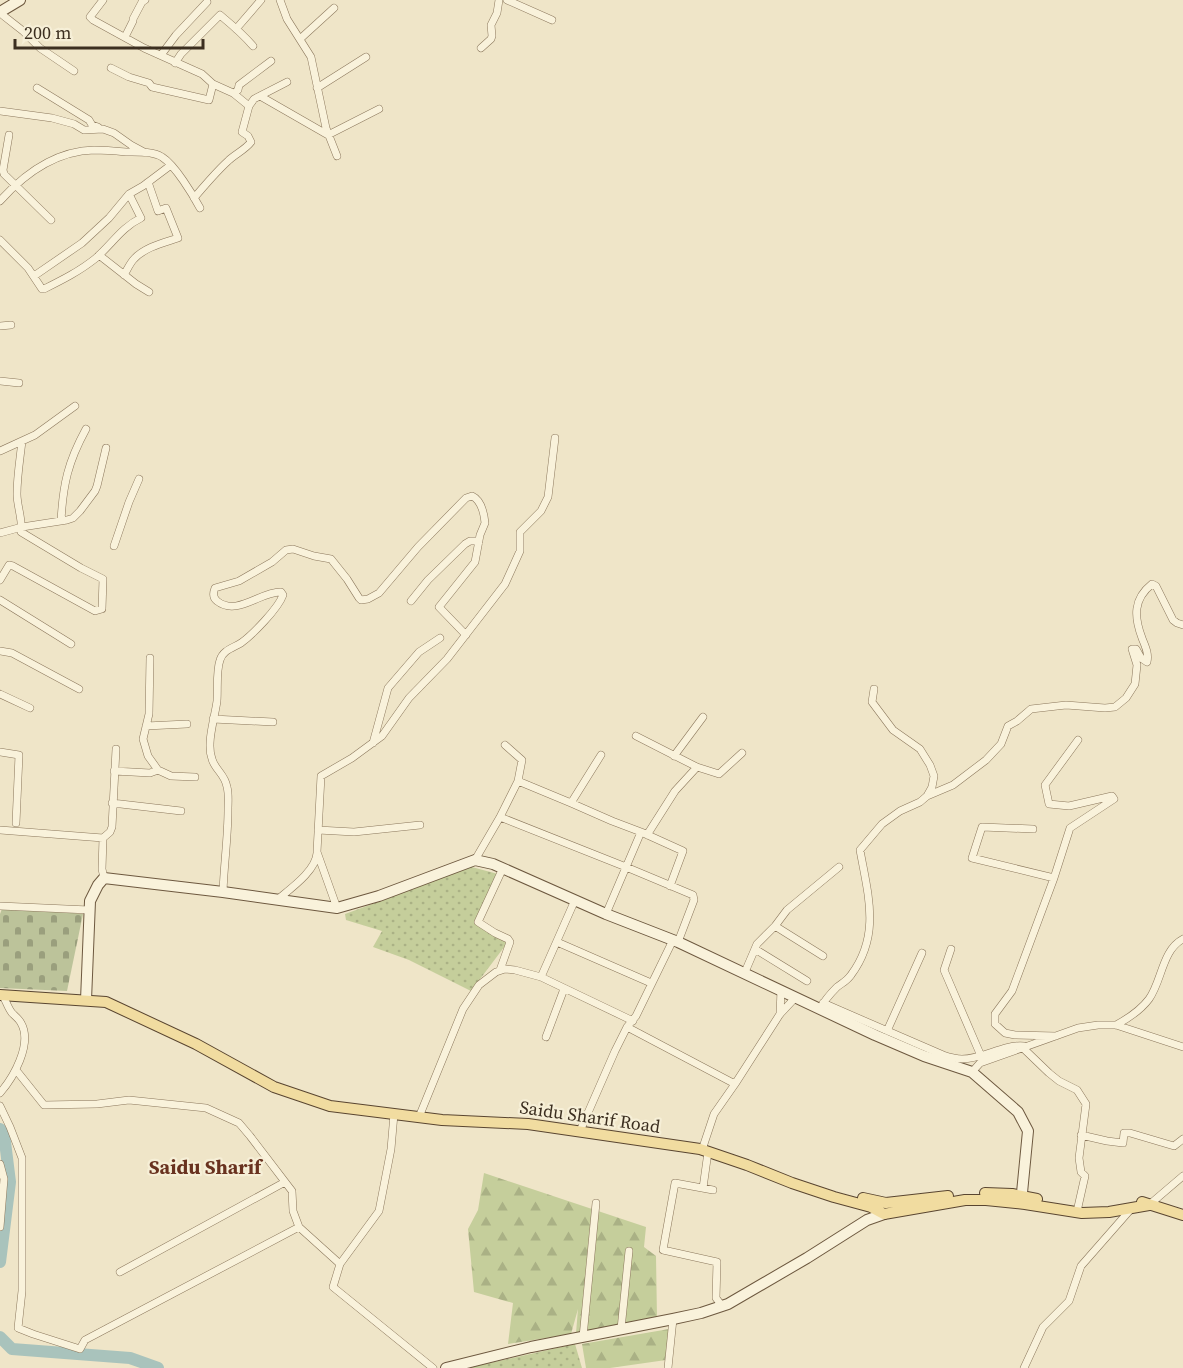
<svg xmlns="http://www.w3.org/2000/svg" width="1183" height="1368" viewBox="0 0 1183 1368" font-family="'Source Serif 4',serif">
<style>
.forest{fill:url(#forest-firs)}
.cemetery{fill:url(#cemetery-stones)}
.park{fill:url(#park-dots)}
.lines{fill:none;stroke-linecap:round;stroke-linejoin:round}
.river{stroke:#a9c3bc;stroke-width:12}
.street-casing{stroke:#8b775c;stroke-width:8}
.secondary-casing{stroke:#6d583f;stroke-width:12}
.primary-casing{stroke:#594530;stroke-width:12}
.street{stroke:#f9f2db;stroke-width:7}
.secondary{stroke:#f9f2db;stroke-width:10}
.primary{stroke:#f1dca0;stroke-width:10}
.labels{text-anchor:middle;stroke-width:4.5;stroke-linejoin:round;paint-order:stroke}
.street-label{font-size:18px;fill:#3c2f20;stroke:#f6efd7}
.neighbourhood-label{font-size:20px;font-weight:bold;fill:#69321f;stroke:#f6efd7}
</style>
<defs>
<pattern id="forest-firs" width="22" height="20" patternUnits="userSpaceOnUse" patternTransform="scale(1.5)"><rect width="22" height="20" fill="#c5ce9b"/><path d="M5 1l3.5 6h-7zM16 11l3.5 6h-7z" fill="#aab185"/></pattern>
<pattern id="cemetery-stones" width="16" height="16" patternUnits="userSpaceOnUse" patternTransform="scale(1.5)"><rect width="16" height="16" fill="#bcc39a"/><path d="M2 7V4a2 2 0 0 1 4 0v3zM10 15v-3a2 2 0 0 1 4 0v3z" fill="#9a9f7d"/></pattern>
<pattern id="park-dots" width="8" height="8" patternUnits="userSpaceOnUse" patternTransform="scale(1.5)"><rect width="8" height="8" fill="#c5ce9b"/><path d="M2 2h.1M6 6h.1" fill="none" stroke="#aab185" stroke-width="1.8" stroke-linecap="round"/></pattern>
</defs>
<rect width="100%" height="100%" fill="#efe5c8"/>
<!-- forest -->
<path class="forest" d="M484,1173L646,1227L644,1247L656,1256L657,1318L576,1333L578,1309L571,1334L508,1344L513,1303L474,1292L468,1229L478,1210Z
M669,1329L666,1360L610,1368H586L582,1344Z"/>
<!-- cemetery -->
<path class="cemetery" d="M3,906L83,914L67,991L0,988V914Z"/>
<!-- park -->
<path class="park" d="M468,866L498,874L475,923L508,942L471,991L409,960L373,947L382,931L346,920L345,914L397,895Z
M575,1344L582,1368H467Z"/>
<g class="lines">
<!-- river -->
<path class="river" d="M0,1129L4,1134L10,1182L0,1262
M0,1337L12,1349L130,1358L158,1368"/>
<!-- street casing -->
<g class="street-casing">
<path id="street" d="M103,0L90,17L93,20L144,48L202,74L213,84L233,93L249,106
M280,0L287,19L311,57L326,128L337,156
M507,0L552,20
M0,13L23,31L40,48L74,71
M236,29L261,0
M125,37L133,21V19L142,2L145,0
M300,39L334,8
M481,48L491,39L492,36L491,25L497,13L499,0
M161,55L176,35L207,2
M175,63L181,54L220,15C232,25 243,34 253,46
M111,68L129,77L149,83L152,87L209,100L213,84
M37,88L89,120L92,125L98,127
M317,88L366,57
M234,93L238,90L239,85L271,61
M260,96L328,135L379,109
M0,111L52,118L74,124L84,130L103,129L114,133L131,145L144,152
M9,135L3,170L4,174L51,220
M194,198C205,185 216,172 228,161C235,154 245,150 251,142L248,136L242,132L249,106L254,99L287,82
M0,201C25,173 56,151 94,150C105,150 116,151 126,152C137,152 153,151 162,157C175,165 193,195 200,208
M0,240L28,268L42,289H44C62,280 80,271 96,258C112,244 122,227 141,218L129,194
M99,255L136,284L149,292
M124,275C127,270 130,263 134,259C145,247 163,243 178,238L166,208L158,211L148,182
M34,276L82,243L109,218L129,194L143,186L171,165
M0,326L11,325
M0,381L19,383
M0,451L35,435L75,406
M61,521C63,484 68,462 86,429
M0,533L22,527L67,520L73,518L80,511L95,491L97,486L106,448
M114,546L129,502L139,479
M0,580L9,565L13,566L95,611L102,609L103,579L81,568L21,532C23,521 17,506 17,494C17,477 20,459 22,441
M0,600L71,644
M411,601L428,580L465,544L470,541H479
M0,651L12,653L79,689
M150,658L149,714L143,739L148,756L158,770L171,776L195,777
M0,694L30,708
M213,719L273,722
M146,726L187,724
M636,736L697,767L719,774L742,753
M373,743L388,688L419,652L440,638
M0,752L19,755L16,823
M674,756L703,717
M114,771L150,773L158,770
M518,781L571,803L612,821L641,832L683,851L670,886
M927,796L953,785L986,760L1001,744L1008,726L1017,721L1031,709L1066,705L1105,708L1115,707L1126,698L1135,684L1137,665L1132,649H1136L1141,658L1147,662C1149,653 1145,646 1142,638C1134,617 1133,599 1152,584L1156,586L1173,620L1177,623L1183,625
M112,803L181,811
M571,803L601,755
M500,817L626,867L693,895L694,900L678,942
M1033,829L982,827L972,858L1054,878
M0,830L103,838L110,832L112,827L116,749
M318,830L354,832L420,825
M647,835L675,791L697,767
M103,838L102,869L104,878
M475,860L500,817L518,781L522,760L505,745
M223,892C224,864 228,837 228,810C228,802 229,794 227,787C225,774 215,770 212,759C206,743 215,717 217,701C218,687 216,672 220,660C223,650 233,648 241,643C252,635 278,609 283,595L281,592C261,591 237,617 217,601C213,598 213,593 215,588L239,581L272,562L286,550L293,549L314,556L331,559L347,579L359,598L361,600L368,599L379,593L418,547L466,498L472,496C481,500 484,513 485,523L480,535L475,562L439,607L466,635
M277,900C290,889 316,871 317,853
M0,906L89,910
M337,908L317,852L321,776L352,758L382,736L409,698L447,659L505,584L520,551V532L541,511L548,497L555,438
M606,914L641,832
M775,926L823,956
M557,942L651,983
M755,949L807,981
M951,949L944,970L981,1056
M500,970L510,942L508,939L495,933L478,922L503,868
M745,972L757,944L775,926L787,910L839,867
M541,977L575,900
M823,1003L943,1055C949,1057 956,1059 962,1059C984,1059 1003,1044 1024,1046
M820,1009C824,1001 830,994 837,987C842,983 847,981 851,975C881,935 868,895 860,850L882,824L900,811L920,802L927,796L932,787L934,776L930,765L920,749L893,730L872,702L874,689
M780,1014L781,990
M1116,1025C1129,1018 1140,1011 1149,999C1162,981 1162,950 1183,939
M627,1027L735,1084
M887,1031L922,953
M1056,1036L1015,1035L1005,1033L995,1024V1014L1012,991L1054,878L1070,828L1114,799L1112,796L1069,806L1049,804L1045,785L1078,740
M546,1037L564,989
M1023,1048L1049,1073L1059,1081L1077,1090L1086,1104L1079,1158L1081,1172L1085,1176L1078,1207
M16,1070L44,1105L97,1104L129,1100L206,1108L239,1123L250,1136L292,1191L293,1211L299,1227L340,1264
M972,1072L980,1063L1078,1028L1098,1025H1116L1183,1047
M0,1093C13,1078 33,1044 21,1023C19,1019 15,1016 12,1013C8,1008 6,1001 3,996
M0,1106L10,1127L22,1158V1291L18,1328L33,1334L80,1349L85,1340L299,1227
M394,1114L391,1149L379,1211L340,1264L333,1287L433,1368
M419,1117L463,1009L479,985L496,972L505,969L515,970L541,977L633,1021
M580,1131L615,1051L627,1027L636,1016L673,940
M1081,1135L1107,1141L1123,1143L1124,1133H1130L1174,1146L1183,1139
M702,1150L714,1114L735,1084L780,1014L795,998
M0,1164L4,1179L0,1227
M703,1188L708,1152
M713,1190L675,1183L663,1250L717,1262L716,1298L722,1306
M1149,1205L1183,1176
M120,1272L285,1182
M621,1329L629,1251
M583,1337L596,1203
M668,1368L673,1319
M1024,1368L1043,1327L1069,1301L1081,1266L1131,1209"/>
</g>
<!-- secondary casing -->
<g class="secondary-casing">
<path id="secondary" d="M0,12L20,0
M86,1000L90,901L98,885L104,878L223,892L337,908L379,896L475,860L493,864L606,914L678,942L875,1035L924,1056L972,1072L1018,1112L1028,1131L1021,1203
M446,1368L531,1347L673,1319L701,1313L728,1304L807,1258L867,1220L884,1214"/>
</g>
<!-- primary casing -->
<g class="primary-casing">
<path id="primary" d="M0,995L106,1002L196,1044L274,1087L330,1106L442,1120L528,1124L700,1149L747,1165L792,1183L834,1197L871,1207L884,1214L965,1200H986L1025,1204L1082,1213L1109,1212L1149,1205
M985,1193L1012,1194L1037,1199
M863,1198L886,1203L948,1196
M1142,1202L1183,1215"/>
</g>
<!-- street -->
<use href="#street" class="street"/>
<!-- secondary -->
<use href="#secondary" class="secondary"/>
<!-- primary -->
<use href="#primary" class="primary"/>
</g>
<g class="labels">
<!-- street labels -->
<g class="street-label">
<text transform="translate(590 1117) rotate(8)" y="6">Saidu Sharif Road</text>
</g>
<!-- neighbourhood labels -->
<g class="neighbourhood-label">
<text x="205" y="1174">Saidu Sharif</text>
</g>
</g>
<!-- scale -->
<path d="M15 39v9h188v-9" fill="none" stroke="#3c2f20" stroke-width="3"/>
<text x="24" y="39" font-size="18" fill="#3c2f20" stroke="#f6efd7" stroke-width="4.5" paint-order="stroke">200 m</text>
</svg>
